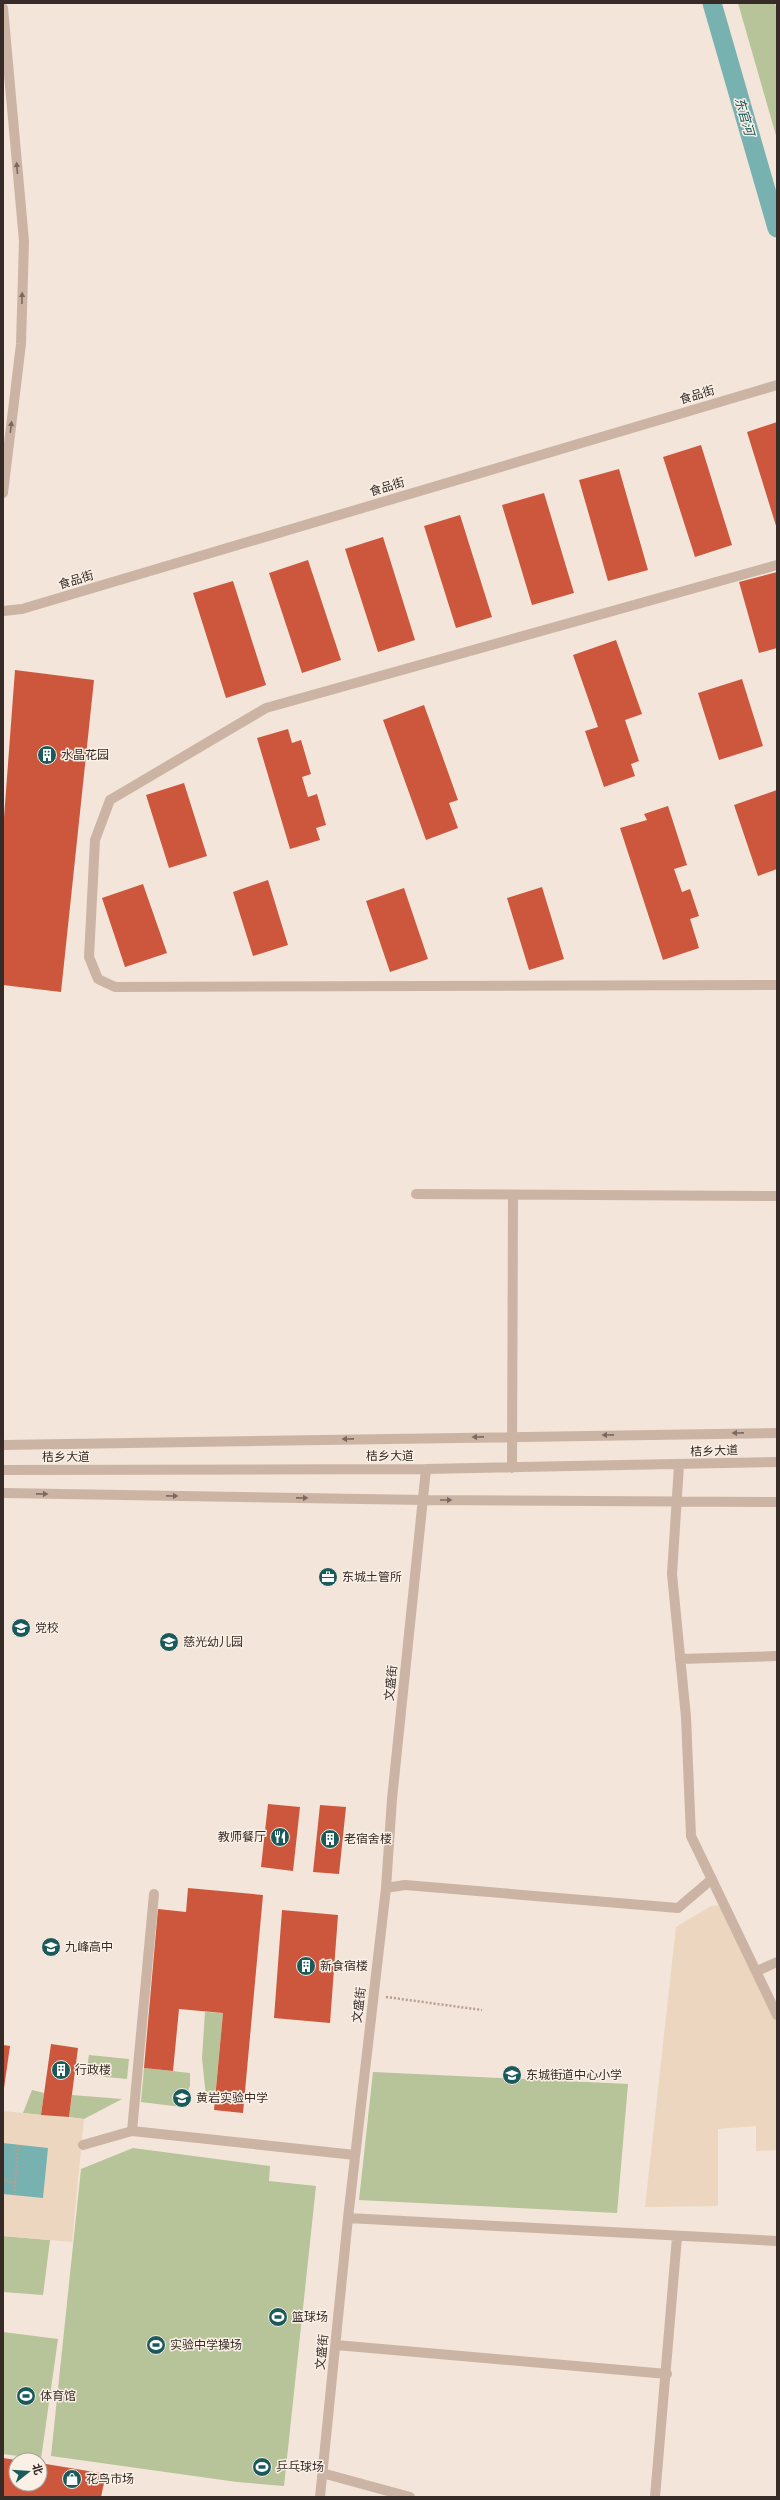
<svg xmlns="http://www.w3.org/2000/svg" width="780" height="2500" viewBox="0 0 780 2500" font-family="'Public Sans','Noto Sans SC',sans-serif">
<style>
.green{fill:#b7c399}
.plaza{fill:#ecd6bf}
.water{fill:#77b2b1}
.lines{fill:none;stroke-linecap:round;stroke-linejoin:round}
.canal{stroke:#77b2b1;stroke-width:19}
.building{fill:#cd573d}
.path{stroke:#b89e8f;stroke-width:2.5;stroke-dasharray:2 2;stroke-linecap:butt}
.minor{stroke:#ccb4a5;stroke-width:10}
.oneway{fill:#7a6960}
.labels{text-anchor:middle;stroke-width:3;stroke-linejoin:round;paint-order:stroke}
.street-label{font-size:12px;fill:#372b27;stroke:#faf0e6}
.poi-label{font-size:12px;fill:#372b27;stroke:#faf0e6;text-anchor:start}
.water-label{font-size:13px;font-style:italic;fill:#1a5a5b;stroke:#faf0e6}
</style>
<rect width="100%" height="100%" fill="#f3e5d9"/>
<!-- green -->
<path class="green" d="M738,3H775L777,10V139Z
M205,2012L223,2013L215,2097H206L202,2058Z
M89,2055L129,2059L127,2079L86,2075Z
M144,2068L190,2073V2086L182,2107L141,2102Z
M373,2072L628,2084L617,2213L359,2200Z
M32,2090L44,2093L41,2115L23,2113Z
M72,2095L122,2099L84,2119L69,2117Z
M133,2148L270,2166L269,2181L316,2186L284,2486L237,2482L51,2456L81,2169Z
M3,2236L50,2240L43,2295L3,2292Z
M3,2332L58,2339L41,2459L3,2454Z"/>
<!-- plaza -->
<path class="plaza" d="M725,1905L777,2015V2150L756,2151V2126L718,2129V2206L645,2207L676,1927L711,1906Z
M3,2111L84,2119L72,2242L3,2236Z"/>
<!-- water -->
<path class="water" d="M3,2143L48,2148L43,2198L3,2194Z"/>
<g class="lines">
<!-- canal -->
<path class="canal" d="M712,3L777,228"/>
</g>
<!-- building -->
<path class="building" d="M777,422V529L747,432Z
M701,445L732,545L695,557L663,457Z
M619,469L648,570L608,581L579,480Z
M544,493L574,593L532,605L502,505Z
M460,515L492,617L456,628L424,526Z
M383,537L415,640L378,652L345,549Z
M308,560L341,660L302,673L269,573Z
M777,572V648L759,653L739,582Z
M233,581L266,685L226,698L193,593Z
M616,640L642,714L625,720L639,761L631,764L635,776L604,787L585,731L598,727L573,655Z
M15,670L94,680L61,992L3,985V831Z
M742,679L763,746L719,760L698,693Z
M424,705L458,800L449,803L458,828L426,840L383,720Z
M288,729L292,743L301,740L311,774L302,777L308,797L317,794L326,825L316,828L320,840L290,849L257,738Z
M184,783L207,856L169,868L146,795Z
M777,790V869L758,876L734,805Z
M668,806L687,865L674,869L682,892L690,889L699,916L690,919L699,948L663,960L620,828L647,820L644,814Z
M268,880L288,945L253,956L233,892Z
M143,884L167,953L125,967L102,898Z
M542,887L564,959L529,970L507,898Z
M404,888L428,959L390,972L366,901Z
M268,1804L300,1807L293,1871L261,1867Z
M320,1805L346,1807L339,1874L313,1872Z
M188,1888L263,1895L243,2113L214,2110L223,2013L179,2009L173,2071L144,2068L158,1909L186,1912Z
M282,1910L338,1915L330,2023L274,2018Z
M51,2044L78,2048L69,2117L41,2115Z
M3,2045L10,2046L4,2088H3Z
M3,2458L16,2460V2484H40V2463L106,2474L101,2497H3Z"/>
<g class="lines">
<!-- path -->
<path class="path" d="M386,1997L482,2010
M3,2178L15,2184
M14,2195L18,2145"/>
<!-- minor -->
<path class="minor" d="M3,8L24,241L21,344L3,493
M777,565L266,708L110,800L95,840L89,957L98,979L115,987L777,985
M3,611L22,609L777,385
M416,1194L777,1196
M3,1445L777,1433
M679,1465L672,1574L686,1717L691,1836L777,2015
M512,1468L513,1195
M3,1470L426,1469L777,1462
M3,1493L423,1500L777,1502
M680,1659L777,1656
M386,1888L405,1885L678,1908L712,1879
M757,1971L777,1962
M132,2131L154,1894
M83,2145L132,2131L355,2155
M348,2218L777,2241
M336,2345L667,2374
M322,2473L410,2497
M320,2497L348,2218L386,1888L392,1799L426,1469
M655,2497L677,2237"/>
</g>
<!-- one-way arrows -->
<defs><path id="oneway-solid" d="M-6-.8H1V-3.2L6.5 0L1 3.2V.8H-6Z"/></defs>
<g class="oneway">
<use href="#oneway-solid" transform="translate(17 168) rotate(-95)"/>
<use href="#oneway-solid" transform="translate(22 298) rotate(-89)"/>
<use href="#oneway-solid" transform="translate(11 427) rotate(-83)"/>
<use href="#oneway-solid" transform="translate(738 1433) rotate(179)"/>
<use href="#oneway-solid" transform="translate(608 1435) rotate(179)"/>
<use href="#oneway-solid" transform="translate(478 1437) rotate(179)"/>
<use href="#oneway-solid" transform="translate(348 1439) rotate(179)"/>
<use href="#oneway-solid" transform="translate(42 1494) rotate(1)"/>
<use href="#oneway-solid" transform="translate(172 1496) rotate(1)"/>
<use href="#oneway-solid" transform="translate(302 1498) rotate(1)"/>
<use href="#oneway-solid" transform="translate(446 1500)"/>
</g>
<!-- icons -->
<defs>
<g id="building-disc" transform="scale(1)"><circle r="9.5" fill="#1a5a5b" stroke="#faf0e6"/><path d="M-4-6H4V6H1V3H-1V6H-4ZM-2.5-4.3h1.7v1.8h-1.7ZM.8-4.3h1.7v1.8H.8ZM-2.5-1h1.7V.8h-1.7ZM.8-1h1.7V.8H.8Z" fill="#fff"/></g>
<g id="office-disc" transform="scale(1)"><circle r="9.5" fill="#1a5a5b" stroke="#faf0e6"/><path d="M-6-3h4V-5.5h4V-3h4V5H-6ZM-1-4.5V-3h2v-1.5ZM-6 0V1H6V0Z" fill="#fff"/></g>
<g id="school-disc" transform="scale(1)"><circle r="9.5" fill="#1a5a5b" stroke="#faf0e6"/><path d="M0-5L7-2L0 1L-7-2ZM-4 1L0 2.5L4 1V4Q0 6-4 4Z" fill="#fff"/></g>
<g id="restaurant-disc" transform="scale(1)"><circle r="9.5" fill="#1a5a5b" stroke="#faf0e6"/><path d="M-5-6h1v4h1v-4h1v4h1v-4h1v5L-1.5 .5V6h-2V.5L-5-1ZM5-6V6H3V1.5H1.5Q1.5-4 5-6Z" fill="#fff"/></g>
<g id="stadium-disc" transform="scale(1)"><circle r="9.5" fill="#1a5a5b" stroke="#faf0e6"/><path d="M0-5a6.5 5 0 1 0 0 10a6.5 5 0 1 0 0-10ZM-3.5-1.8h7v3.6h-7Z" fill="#fff"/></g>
<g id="shop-disc" transform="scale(1)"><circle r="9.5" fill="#1a5a5b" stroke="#faf0e6"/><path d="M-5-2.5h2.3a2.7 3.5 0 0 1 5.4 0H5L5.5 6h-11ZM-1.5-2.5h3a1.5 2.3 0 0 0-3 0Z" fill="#fff"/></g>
</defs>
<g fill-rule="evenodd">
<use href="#building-disc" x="47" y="755"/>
<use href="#office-disc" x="328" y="1577"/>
<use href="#school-disc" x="21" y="1628"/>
<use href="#school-disc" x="169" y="1642"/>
<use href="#restaurant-disc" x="280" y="1837"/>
<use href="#building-disc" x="330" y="1839"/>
<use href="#school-disc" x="51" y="1947"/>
<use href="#building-disc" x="306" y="1966"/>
<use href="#building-disc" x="61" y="2070"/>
<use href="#school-disc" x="512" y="2075"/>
<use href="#school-disc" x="182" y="2098"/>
<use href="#stadium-disc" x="278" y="2317"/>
<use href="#stadium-disc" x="156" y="2345"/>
<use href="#stadium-disc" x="26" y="2396"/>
<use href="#stadium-disc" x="262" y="2467"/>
<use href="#shop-disc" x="72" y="2479"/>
</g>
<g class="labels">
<!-- street labels -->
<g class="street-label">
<text transform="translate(697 395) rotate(-17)" y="4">食品街</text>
<text transform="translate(387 487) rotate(-17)" y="4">食品街</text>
<text transform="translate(76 580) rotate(-17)" y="4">食品街</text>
<text transform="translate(714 1451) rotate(-2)" y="4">桔乡大道</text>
<text x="390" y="1460">桔乡大道</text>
<text x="66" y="1461">桔乡大道</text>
<text transform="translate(391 1683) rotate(-84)" y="4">文盛街</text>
<text transform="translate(359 2005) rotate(-83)" y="4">文盛街</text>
<text transform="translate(322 2352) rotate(-84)" y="4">文盛街</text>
</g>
<!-- poi labels -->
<g class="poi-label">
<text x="61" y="759">水晶花园</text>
<text x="342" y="1581">东城土管所</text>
<text x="35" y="1632">党校</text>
<text x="183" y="1646">慈光幼儿园</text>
<text x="266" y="1841" text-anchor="end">教师餐厅</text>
<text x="344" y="1843">老宿舍楼</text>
<text x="65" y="1951">九峰高中</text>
<text x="320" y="1970">新食宿楼</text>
<text x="75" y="2074">行政楼</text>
<text x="526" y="2079">东城街道中心小学</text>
<text x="196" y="2102">黄岩实验中学</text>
<text x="292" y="2321">篮球场</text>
<text x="170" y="2349">实验中学操场</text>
<text x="40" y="2400">体育馆</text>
<text x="276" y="2471">乒乓球场</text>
<text x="86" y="2483">花鸟市场</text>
</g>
<!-- water labels -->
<g class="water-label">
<text transform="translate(745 116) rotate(74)" y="5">东官河</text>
</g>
</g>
<!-- border -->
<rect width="780" height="2500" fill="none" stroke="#372b27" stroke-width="8"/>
<!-- north arrow -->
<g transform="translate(28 2472) rotate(73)"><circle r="19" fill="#faf0e6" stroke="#aca19a"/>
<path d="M0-3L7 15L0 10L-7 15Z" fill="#1a5a5b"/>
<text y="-6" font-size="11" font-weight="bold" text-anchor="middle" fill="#372b27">北</text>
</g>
</svg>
